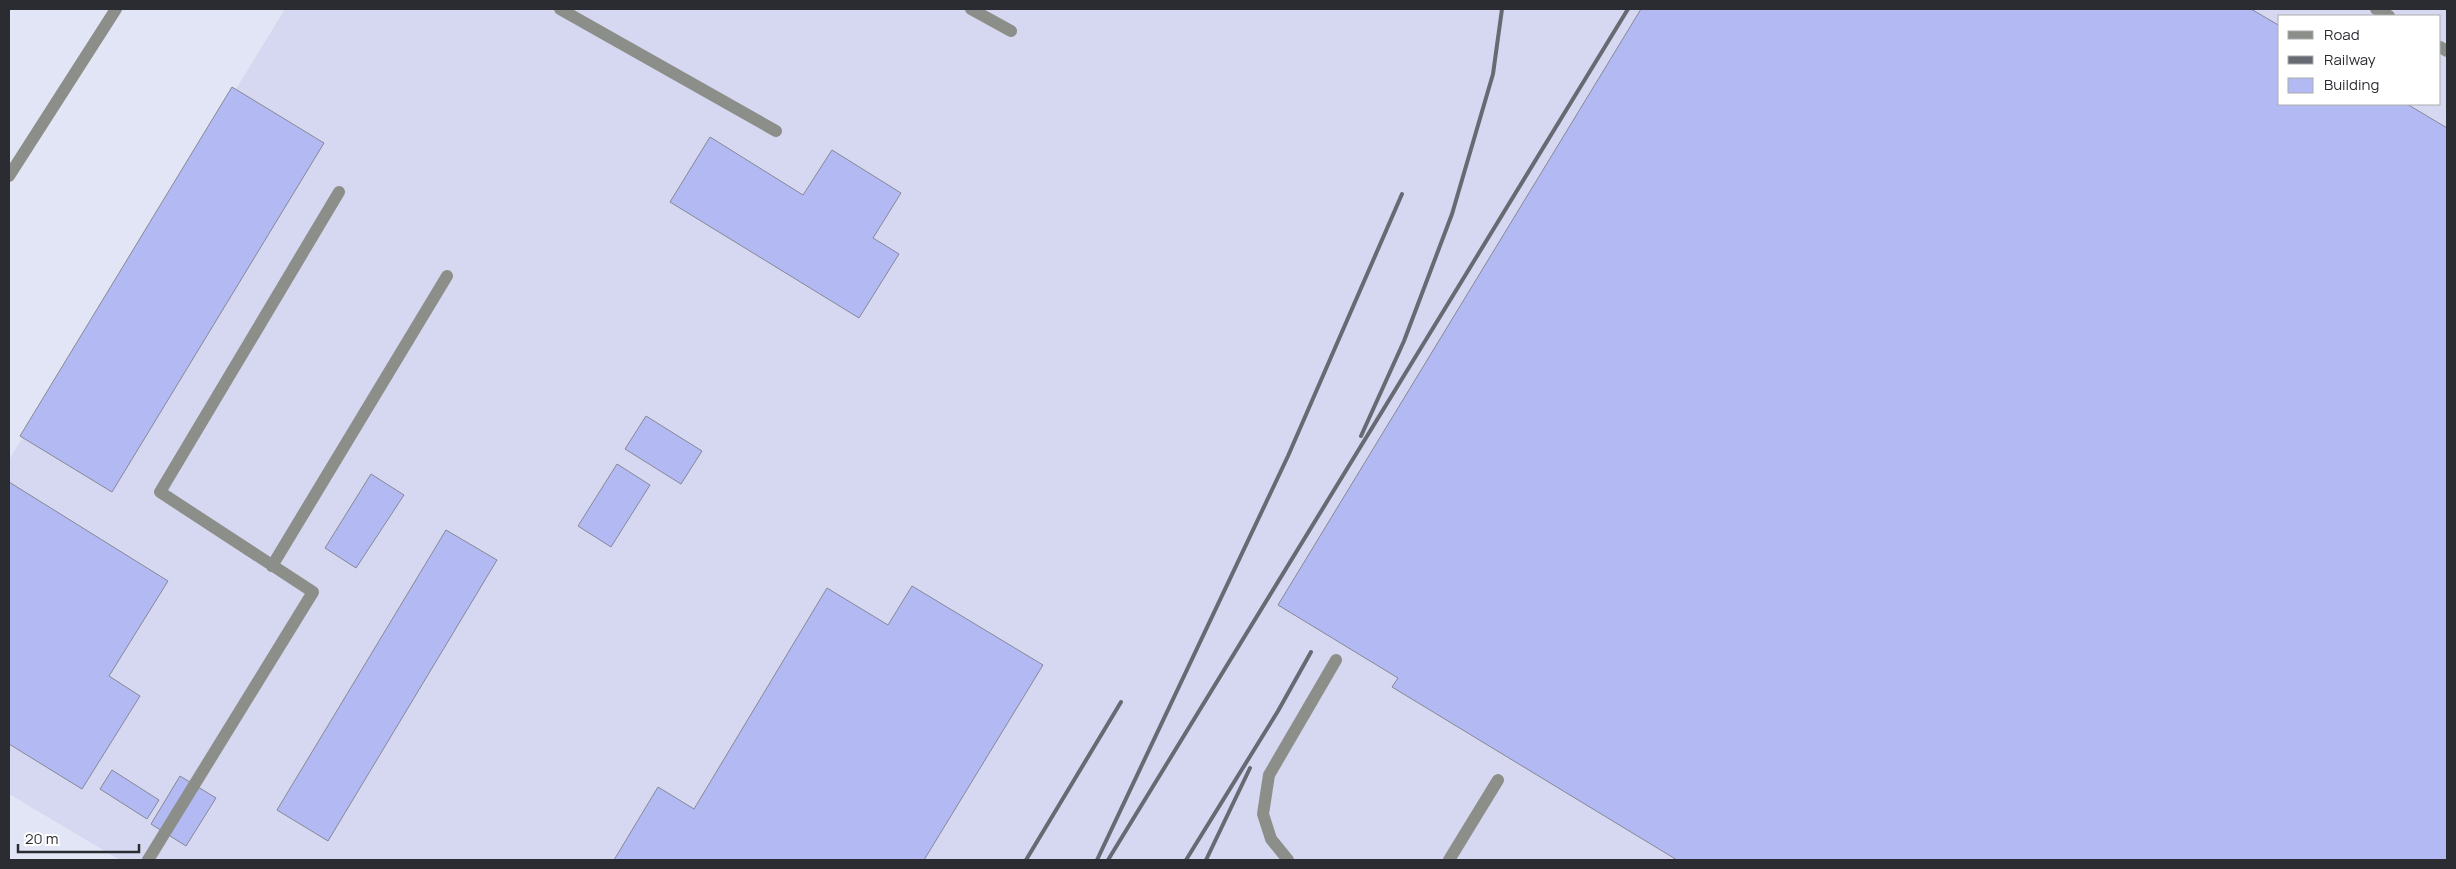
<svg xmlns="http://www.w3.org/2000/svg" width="2456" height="869" viewBox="0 0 2456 869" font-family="Manrope,sans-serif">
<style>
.built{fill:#d5d8f0;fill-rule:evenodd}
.building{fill:#b3baf3;stroke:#858896}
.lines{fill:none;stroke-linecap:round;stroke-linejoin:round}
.minor{stroke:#8c8f89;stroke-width:12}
.rail{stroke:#686a73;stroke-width:4}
</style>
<rect width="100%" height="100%" fill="#e2e5f5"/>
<!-- built -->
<path class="built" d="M285,9H2447V860H120L9,794V460ZM2280,16H2440V104H2280Z"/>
<!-- building -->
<path class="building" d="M1641,9H2251L2280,26V104H2407L2447,128V860H1677L1392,687L1398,678L1278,605Z
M232,87L324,143L112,492L20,436Z
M710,137L803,195L832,150L901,193L873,238L899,254L859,318L670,202Z
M646,416L702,451L681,484L625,449Z
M617,464L650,485L611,547L578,526Z
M371,474L404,495L356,568L325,548Z
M9,482L168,581L109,676L140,696L82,789L9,744Z
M446,530L497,560L328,841L277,810Z
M912,586L1043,665L924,860H614L658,787L694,809L827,588L888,625Z
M112,770L159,800L147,819L100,789Z
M180,776L216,798L186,846L151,824Z"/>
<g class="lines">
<!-- minor -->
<path class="minor" d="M560,9L776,131
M971,9L1011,31
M2376,9L2389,16
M2440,47L2447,51
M9,176L116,9
M272,566L447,276
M148,860L313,592L160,492L339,192
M1288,860L1271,839L1263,814L1269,775L1336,660
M1449,860L1498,780"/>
<!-- rail -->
<path class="rail" d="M1361,436L1404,341L1452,214L1493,74L1502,9
M1026,860L1121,702
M1097,860L1288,456L1402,194
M1108,860L1628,9
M1186,860L1278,711L1311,652
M1206,860L1250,768"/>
</g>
<!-- border -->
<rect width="2456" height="869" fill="none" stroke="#2b2c32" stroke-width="20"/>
<!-- legend -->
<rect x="2278" y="15" width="162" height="90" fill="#ffffff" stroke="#aaabad"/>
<rect x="2288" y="31" width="25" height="8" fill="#8c8f89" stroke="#aaabad"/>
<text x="2324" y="40" font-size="15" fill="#2b2c32">Road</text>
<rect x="2288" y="56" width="25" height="8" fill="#686a73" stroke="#aaabad"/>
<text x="2324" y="65" font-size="15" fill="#2b2c32">Railway</text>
<rect x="2288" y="78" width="25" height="15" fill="#b3baf3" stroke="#aaabad"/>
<text x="2324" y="90" font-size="15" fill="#2b2c32">Building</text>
<!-- scale -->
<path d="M18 844v8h121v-8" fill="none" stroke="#2b2c32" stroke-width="2.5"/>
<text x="25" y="844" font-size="15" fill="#2b2c32" stroke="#ffffff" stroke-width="4" paint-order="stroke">20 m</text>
</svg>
